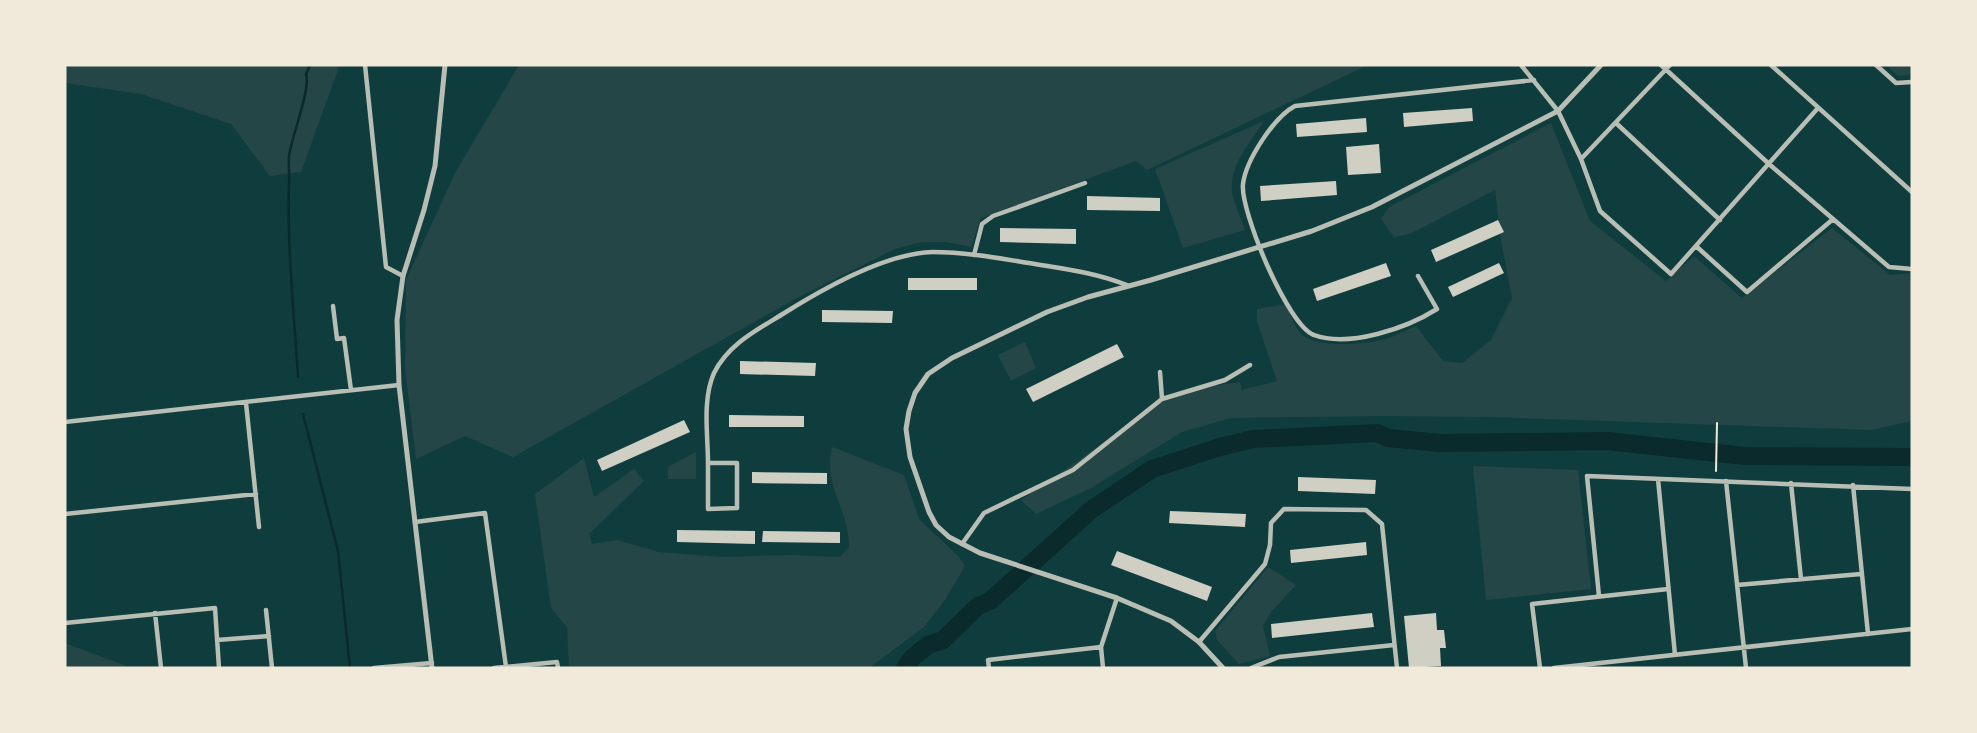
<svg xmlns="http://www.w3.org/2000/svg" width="1977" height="733" viewBox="0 0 1977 733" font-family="'Public Sans',sans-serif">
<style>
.green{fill:#244646}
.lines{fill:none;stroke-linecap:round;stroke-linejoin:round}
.stream{stroke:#0a2a2b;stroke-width:2.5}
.river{stroke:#0a2a2b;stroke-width:18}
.building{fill:#cfcfc3}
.path{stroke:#f1e9da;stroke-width:2}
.minor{stroke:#b8beb3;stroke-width:4.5}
.tertiary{stroke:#b8beb3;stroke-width:5}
</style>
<rect width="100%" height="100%" fill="#0f3d3e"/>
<!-- green -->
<path class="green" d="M65,65H345L339,67L301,172L270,176L231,124L141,94L65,83Z
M519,65H1368L1147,170L1136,161L981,218L971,247L947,242H922L895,249L797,298L513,457L465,436L416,459L405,369L406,280L455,173Z
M1886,65H1912V75L1898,76Z
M1264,121C1251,142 1229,165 1232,192C1234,204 1241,218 1245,230L1183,248L1155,169Z
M1551,123L1590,221L1666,281L1694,256L1742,298L1832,228L1890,275L1912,273V421L1871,430L1489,417L1385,416L1231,418L1182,432L1091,488L1036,514L1021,500L1165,400L1206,387L1240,382L1242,390L1277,381L1257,321V309L1286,304C1290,315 1295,330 1305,337C1324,348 1366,344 1386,339C1396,336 1406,330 1416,326L1443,361L1462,363L1491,340L1512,298L1501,240L1495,190L1410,234L1394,237L1381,219L1389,207Z
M1025,342L1036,368L1011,381L998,355Z
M832,447L904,475L919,519L959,557L965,566L945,600L924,627L869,668H569L567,627L551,608L535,494L584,458L594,497L634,469L644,481L589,534L592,544L618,540L658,552L723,557L791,555L840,557L849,547C849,509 823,487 832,447Z
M696,452V479H668V467Z
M1473,466L1578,470L1591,589L1486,600Z
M1268,567L1296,585L1271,612L1263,626L1270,656L1239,664L1217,640L1215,631Z
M65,643L124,665L128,668H65Z"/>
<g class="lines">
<!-- stream -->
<path class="stream" d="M298,377C294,312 287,248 289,183C290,174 288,165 289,156C292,135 311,89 306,74L310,65
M303,414L338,551L350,668"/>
<!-- river -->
<path class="river" d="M905,668L912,658L928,645L943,640L978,606L990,601L1091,510L1152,469L1220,447L1253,439L1377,433L1388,438L1440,443L1607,441L1745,456L1912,457"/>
</g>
<!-- building -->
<path class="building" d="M1472,108L1473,121L1404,127L1403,113Z
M1366,118L1367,132L1297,137L1296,124Z
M1379,144L1381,173L1348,175L1346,147Z
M1336,181L1337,195L1261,201L1260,186Z
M1087,196L1160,198V211L1087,210Z
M1498,220L1504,232L1436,262L1431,250Z
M1000,228L1076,229V244L1000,242Z
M1386,263L1391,276L1317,301L1313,289Z
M1499,263L1504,273L1453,297L1448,287Z
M908,278H977V290H908Z
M822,310L893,311L892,323L822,322Z
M1117,344L1124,357L1033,402L1026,389Z
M740,361L816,363L815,376L740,374Z
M729,415L804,416V427H729Z
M684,420L690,432L602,471L597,460Z
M752,472L827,473V484L752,483Z
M1298,477L1376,480L1375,494L1298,491Z
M1170,511L1246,514L1245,527L1169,523Z
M677,530L755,531V544L677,542Z
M763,531L840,532V543L762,542Z
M1366,542L1367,555L1291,563L1290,550Z
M1117,551L1212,587L1207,601L1111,565Z
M1372,613L1374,627L1272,638L1271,624Z
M1436,613L1437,630H1444L1446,648H1440L1441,666L1409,668L1404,616Z"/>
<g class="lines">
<!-- path -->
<path class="path" d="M1716,471L1717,423"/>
<!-- minor -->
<path class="minor" d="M365,65L386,267L403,276
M1521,65L1558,111L1581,159L1600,211L1671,274L1818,108
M1661,65L1769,164L1889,267L1912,269
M1771,65L1912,192
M1876,65L1896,83L1912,82
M1616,123L1720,220
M1581,159L1670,65
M1697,247L1747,292L1832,220
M974,255L982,224L993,216L1085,183
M1418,276L1437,309C1407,328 1349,348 1314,335C1288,326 1240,211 1243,184C1246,160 1274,117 1295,106L1534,80
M333,306L337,339L344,338L351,390
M1160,372L1162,399
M246,403L259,527
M65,422L399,385
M708,463C708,435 702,400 714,373C729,343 759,329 786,312C826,287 886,253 933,252C965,252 998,258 1029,263C1065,269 1093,272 1127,285
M708,463H737V508L708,509Z
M1658,479L1675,655
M1726,481L1746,668
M1791,483L1801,579
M1853,485L1868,634
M65,514L256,494
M415,522L485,513L506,667
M962,544L984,513L1073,470L1162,399L1225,380L1250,365
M1737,585L1861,574
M1599,596L1587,476L1912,489
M266,610L272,668
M155,613L161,668
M65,623L215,608L219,668
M217,640L269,636
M1199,642L1265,564L1270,545L1271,523L1284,509L1366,510L1382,524L1397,668
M374,668L432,663
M494,668L557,662L558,668
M989,668L988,660L1101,647
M1103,668L1101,647L1117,598
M1251,668L1279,657L1394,645
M1540,668L1532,604L1668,589
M1554,668L1912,629"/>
<!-- tertiary -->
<path class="tertiary" d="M432,668L399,385L397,320L403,276L424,210L435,166L445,65
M1223,668L1199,642L1171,621L1117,598L980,553L949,537L936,525L929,512L910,457L906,429L909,411L915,393L928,374L952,358L1047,312L1088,297L1151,280L1312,231L1372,207L1558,111L1601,65"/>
</g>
<!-- border -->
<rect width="1977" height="733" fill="none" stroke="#f1e9da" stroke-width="133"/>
</svg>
